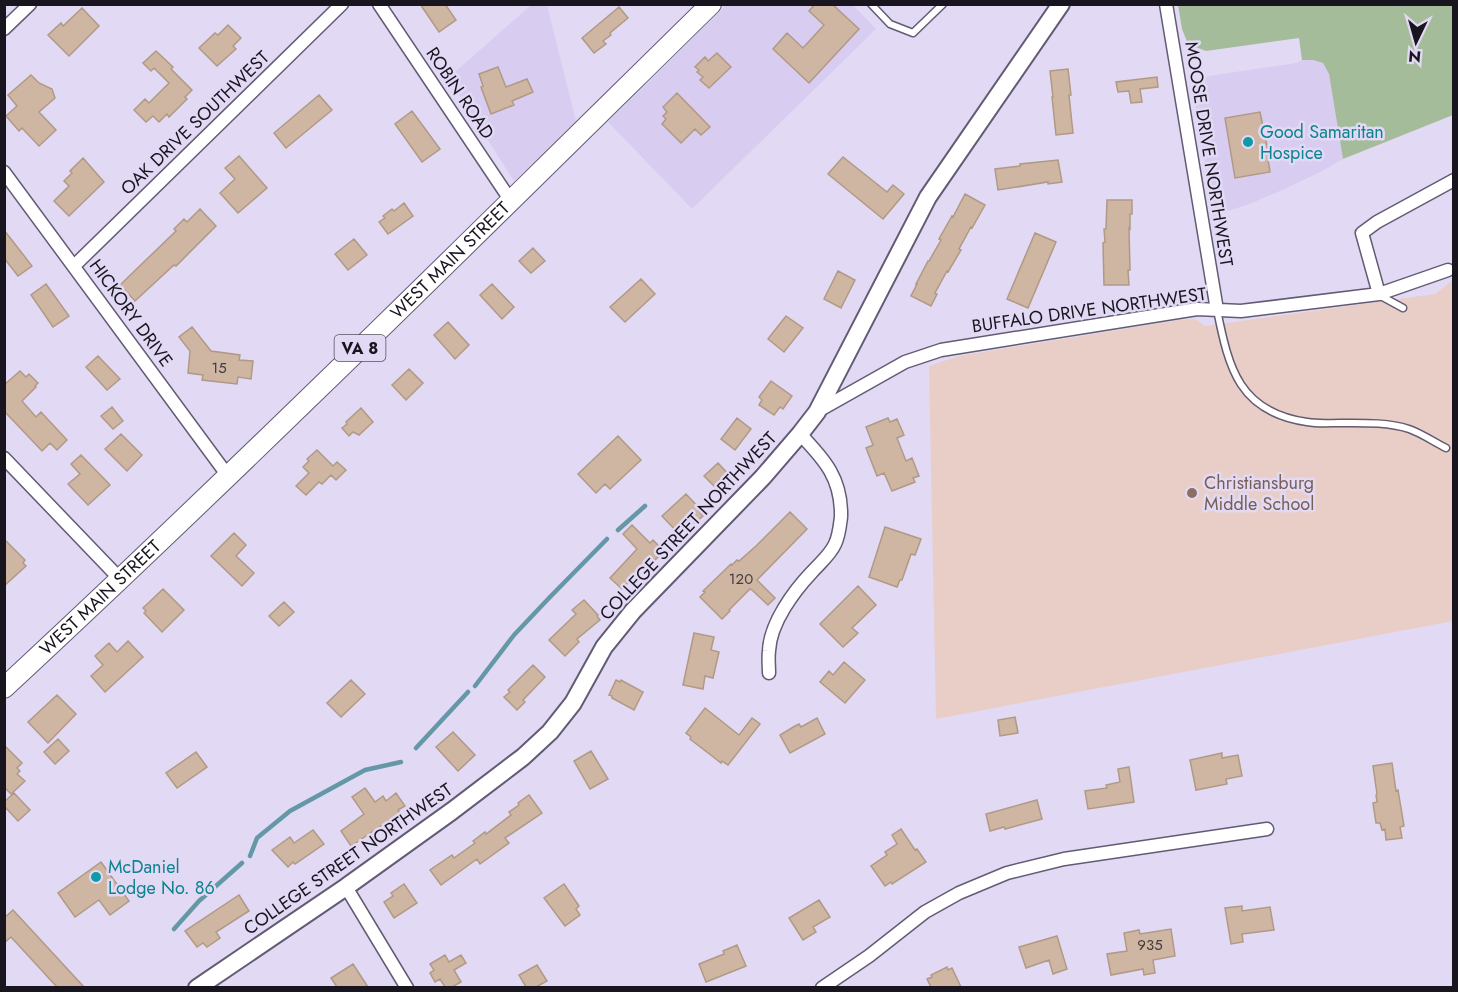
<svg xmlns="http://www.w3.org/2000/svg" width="1458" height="992" viewBox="0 0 1458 992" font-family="Jost,sans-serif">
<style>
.built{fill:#d8cdf0}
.education{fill:#e8cec7}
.green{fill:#a5bc9a}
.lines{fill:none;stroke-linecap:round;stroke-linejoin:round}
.stream{stroke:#6598a7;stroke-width:4.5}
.building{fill:#ceb6a2;stroke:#b09985;stroke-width:1.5}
.service-casing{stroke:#635b73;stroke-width:9}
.minor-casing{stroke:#635b73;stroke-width:15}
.tertiary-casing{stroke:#635b73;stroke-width:20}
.primary-casing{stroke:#635b73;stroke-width:22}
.service{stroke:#fff;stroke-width:6}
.minor{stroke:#fff;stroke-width:12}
.tertiary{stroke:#fff;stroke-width:16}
.primary{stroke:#fff;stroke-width:20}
.culture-dot{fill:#0f9aa8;stroke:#e2d9f5;stroke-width:2}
.education-dot{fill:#8d6e63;stroke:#e2d9f5;stroke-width:2}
.labels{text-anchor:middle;stroke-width:5;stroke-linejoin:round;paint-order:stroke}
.number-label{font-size:15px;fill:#463d40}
.shield{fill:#e2d9f5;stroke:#55505f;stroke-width:1.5}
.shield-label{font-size:16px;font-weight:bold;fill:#19151f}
.street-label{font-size:18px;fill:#19151f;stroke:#e2d9f5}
.culture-label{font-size:18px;fill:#0d838f;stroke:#e2d9f5;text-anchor:start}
.education-label{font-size:18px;fill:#785e54;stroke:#e2d9f5;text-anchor:start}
</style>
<rect width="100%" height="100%" fill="#e2d9f5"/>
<!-- built -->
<path class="built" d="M531,5H547L576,121L514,181L448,78Z
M726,5H853L876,29L692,209L608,122Z
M1302,60H1313L1323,63L1329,74L1343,159L1322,171L1289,187L1252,203L1214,216L1195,104L1196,87L1199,81L1209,76L1296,63Z"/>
<!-- education -->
<path class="education" d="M1453,280V621L936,719L929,366L959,356L1179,320L1195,319L1205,326L1435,294Z"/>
<!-- green -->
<path class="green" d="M1178,5H1453V115L1343,159L1329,74L1323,63L1313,60H1302L1299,38L1206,51L1188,44L1182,29Z"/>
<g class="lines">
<!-- stream -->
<path class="stream" d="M618,530L645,506
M475,686L514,635L550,597L607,539
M416,748L468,692
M250,856L257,838L290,811L365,770L401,762
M174,929L199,901L242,863"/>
</g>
<!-- building -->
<path class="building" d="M420,4H445L456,20L439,32Z
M815,4H832L859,29L809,83L773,49L787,33L803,48L824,25L809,11Z
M619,7L628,18L610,33L611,35L603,41L606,44L594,53L582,38Z
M82,8L99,26L69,56L48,35L61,23L63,26Z
M228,25L241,38L233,46L236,49L217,66L199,48L215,33L218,35Z
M156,51L173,67L171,69L192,90L185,97L187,99L169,117L167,114L159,122L153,116L146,122L134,110L145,99L149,103L169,83L154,68L151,71L143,63Z
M717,53L731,67L709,88L700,80L703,77L697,72L699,70L695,67L705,57L708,61Z
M498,67L506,87L527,79L533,92L512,101L514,105L491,114L481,87L483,86L479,74Z
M1068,69L1071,95H1069L1073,133L1056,135L1052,97H1053L1050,71Z
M31,75L39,83L52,89L55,98L39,112L56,130L39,146L22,128L19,131L6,116L17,106L8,95Z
M1157,77L1158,87L1140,89L1142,102L1131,103L1129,91L1118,92L1116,82Z
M677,93L710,127L701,135L695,129L681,143L662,124L666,119L663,116L667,112L663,107Z
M319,95L332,110L286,148L274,133Z
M412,111L440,149L422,162L395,124Z
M1260,112L1267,146L1268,153H1267L1270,172L1235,178L1225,118Z
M239,156L267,188L238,213L220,193L235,179L225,168Z
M843,157L887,192L893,185L904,194L883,219L828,174Z
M83,158L104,182L69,216L54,201L69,186L64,181L72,173L70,171Z
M1058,160L1062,182L1048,184V182L998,190L995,169L1020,166V164Z
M965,194L985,205L972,228L971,227L959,249L961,250L948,272L947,271L935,293L937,294L931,306L911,296L917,284H916L928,261H929L941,240L939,239L952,216L953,217Z
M1107,200H1132V214H1130V229L1129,228L1130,270H1128L1129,285H1104L1103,243L1105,242L1104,229H1106Z
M404,203L413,216L388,234L379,222L385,218L383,216L392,209L394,211Z
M200,209L216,226L176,266L174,265L135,301L120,285L176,231L174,229L184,219L187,222Z
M4,230L32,266L18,276L4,258Z
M1035,233L1056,242L1028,308L1007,299Z
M354,239L367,255L348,270L335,254Z
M533,248L545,261L531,273L519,261Z
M838,271L855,280L841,308L824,299Z
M641,279L655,294L625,322L610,307Z
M46,284L69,316L53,327L31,295Z
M492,284L514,307L502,319L480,295Z
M786,316L803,328L784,352L768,339Z
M448,322L469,345L455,359L434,335Z
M192,327L211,351L240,355L239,360L253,361L251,379L238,377L237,384L202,380L203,375L188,373L190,351L179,337Z
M98,356L120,379L107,390L86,367Z
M409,369L423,383L406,400L392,385Z
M20,371L26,377L29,374L38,383L35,386L36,387L22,401L36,417L41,412L67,440L57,450L50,443L42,451L4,411V385Z
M771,381L792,396L783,409L780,407L774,415L759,405L762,400L759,397Z
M112,407L123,421L113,429L101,416Z
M361,408L373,422L359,435L353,432L349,436L342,428L347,424L346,422Z
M737,418L751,429L735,450L721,439Z
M888,418L890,422L897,419L904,435L897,438L906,461L912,458L919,476L913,478L915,482L892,491L884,473L877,476L866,448L873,445L866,427Z
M121,434L142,455L127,471L105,449Z
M618,436L641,460L610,489L605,484L596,493L578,474Z
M317,450L333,466L337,462L346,470L336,480L331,475L322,484L319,482L306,495L296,486L309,473L303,467L309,461L307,459Z
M81,455L110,485L88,505L68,484L80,474L71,464Z
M718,463L733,479L722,490L720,488L718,490L704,476Z
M686,494L701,510L699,511L703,516L681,536L662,516Z
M790,512L807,529L757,580L775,598L768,605L752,590L750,589L729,610L730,611L722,619L700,597L705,592L703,591L731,564L732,565L737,560L739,561L756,546Z
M632,525L650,543L653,540L664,551L650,565L647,563L622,589L610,578L637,549L623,534Z
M885,527L921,539L915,555L911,554L902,580H900L897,587L869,577Z
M234,533L246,545L236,556L254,573L242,586L211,556Z
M4,539L25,560L23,563L26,566L4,586Z
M858,586L876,605L852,628L858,633L843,647L820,624Z
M163,589L184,610L162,632L144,613L146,611L143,608Z
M584,600L598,615L597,616L600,620L577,639L579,642L565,656L549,640L576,614L572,610Z
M284,602L294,612L279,626L269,616Z
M694,633L714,637L711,650L719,652L713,678L705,676L703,689L683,685Z
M128,641L143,657L105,692L91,676L103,665L95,656L109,643L117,652Z
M844,662L865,680L845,703L820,682L829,671L833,675Z
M533,665L545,677L523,700L525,702L517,710L504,697L510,692L508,690Z
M351,680L365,694L341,717L327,703Z
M616,680L620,682L621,680L643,692L634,710L612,698V696L609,695Z
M57,695L76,714L48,743L28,722Z
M705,708L739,735L752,718L760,724L728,765L722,761L721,763L712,756L690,739L691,737L686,733Z
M1015,717L1018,733L1000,736L998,720Z
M817,718L825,734L790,753L780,735L795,726L799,724L801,727Z
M453,732L475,755L458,771L436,747Z
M58,739L69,751L55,764L44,752Z
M4,745L22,763L17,768L20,771L17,774L25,781L11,794L4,787Z
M591,751L608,779L590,789L574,761Z
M196,752L207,767L177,788L166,773Z
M1222,753V758L1238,755L1242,776L1226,779L1227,784L1196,790L1190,760Z
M1392,763L1396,791L1398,790L1404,826L1400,827L1402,838L1386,840L1385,829L1382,830L1380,823H1376L1373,803L1377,802L1376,795L1377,794L1373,766Z
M1129,767L1134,802L1088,809L1085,791L1107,788L1106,785L1120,782L1118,769Z
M365,788L375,802L383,796L386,801L396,793L405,806L398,810L400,813L351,846L341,831L364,814L352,797Z
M14,793L30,810L18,821L4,806V802Z
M529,795L542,813L505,838L509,843L480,864L477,859L441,885L430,870L452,855L454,858L475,843L473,841L485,832L486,834L511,815L509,812L519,805L518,803Z
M1037,800L1042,819L1005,829L1004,827L990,831L986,814Z
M901,829L915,850L917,849L926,862L892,884L891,882L885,886L871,866L887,855L885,852L897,844L892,835Z
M313,830L324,844L295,864L293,862L288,867L272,850L290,837L294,843Z
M101,862L129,901L110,915L99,900L75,917L58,893Z
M404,884L417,903L394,918L384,902L393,896L391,893Z
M564,884L579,906L576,909L580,915L565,926L544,898Z
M239,895L249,911L216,932L220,938L207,947L203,943L197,947L185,931Z
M819,900L830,917L813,927L816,932L803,940L789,918Z
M1242,906V911L1270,907L1274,930L1242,934L1243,942L1231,944L1225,908Z
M13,910L84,987H57L11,937L4,943V918Z
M1171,929L1175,956L1153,960L1155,973L1144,975L1143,969L1111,975L1107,954L1127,951L1124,933L1139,930L1140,934Z
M1057,936L1067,969L1053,974L1049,960L1026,968L1019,947Z
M737,945L746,966L706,982L699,964L724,954L723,951Z
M445,955L449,962L461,955L466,963L454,970L461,982L452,987H445L440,979L435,982L430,973L434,970L430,964Z
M353,964L368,987H337L331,978Z
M537,965L547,981L536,987H526L519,975Z
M947,967L948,970L952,968L961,987H931L927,979L932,977L931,975Z"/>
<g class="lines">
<!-- service casing -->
<g class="service-casing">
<path id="service" d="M871,4L890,24L913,33L943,4
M1379,295L1403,308
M1217,310C1229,369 1239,412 1307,422C1318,424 1329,423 1340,423C1362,423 1387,422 1409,429C1421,433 1434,442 1446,448"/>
</g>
<!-- minor casing -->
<g class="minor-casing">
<path id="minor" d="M379,4L511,201
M1166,4L1217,310
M4,29L30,4
M4,172L228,476
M74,266L342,4
M1379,294L1362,233L1377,222L1454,180
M818,411L905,362L941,350L1197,309L1241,311L1379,294L1448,270
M4,458L121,580
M769,673C769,666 768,658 769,651C770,623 794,591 812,572C821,562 830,555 835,544C839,536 840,525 841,517C842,479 825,460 800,434
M346,887L407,988
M822,988L869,956L925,912L959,893L1007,873L1064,859L1267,829"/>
</g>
<!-- tertiary casing -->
<g class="tertiary-casing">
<path id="tertiary" d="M197,988L346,887L452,811L523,757L550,732L573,703L604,647L633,611L763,477L800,434L817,412L928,197L1061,4"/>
</g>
<!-- primary casing -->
<g class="primary-casing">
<g id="primary">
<path id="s1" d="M4,688C244,465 477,234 711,4"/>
</g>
</g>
<!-- service -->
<use href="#service" class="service"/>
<!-- minor -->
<use href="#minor" class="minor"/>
<!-- tertiary -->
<use href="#tertiary" class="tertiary"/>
<!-- primary -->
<use href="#primary" class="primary"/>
</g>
<!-- markers -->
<g class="culture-dot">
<circle cx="1248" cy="142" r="6"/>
<circle cx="96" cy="877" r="6"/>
</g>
<circle class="education-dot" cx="1192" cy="493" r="6"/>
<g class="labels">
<!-- number labels -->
<g class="number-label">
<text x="219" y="373">15</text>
<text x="741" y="584">120</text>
<text x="1150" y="950">935</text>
</g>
<!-- shield labels -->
<rect class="shield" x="334.5" y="335" width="51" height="26" rx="4.5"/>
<g class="shield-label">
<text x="360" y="354">VA 8</text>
</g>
<!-- street labels -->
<g class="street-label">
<text transform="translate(460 93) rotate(56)" y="6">ROBIN ROAD</text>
<text transform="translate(195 123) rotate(-44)" y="6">OAK DRIVE SOUTHWEST</text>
<text transform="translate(1209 154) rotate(81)" y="6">MOOSE DRIVE NORTHWEST</text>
<text dy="6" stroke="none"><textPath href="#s1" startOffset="618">WEST MAIN STREET</textPath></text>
<text transform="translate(1089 310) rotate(-8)" y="6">BUFFALO DRIVE NORTHWEST</text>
<text transform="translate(131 313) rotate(54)" y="6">HICKORY DRIVE</text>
<text transform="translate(688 526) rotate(-47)" y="6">COLLEGE STREET NORTHWEST</text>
<text dy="6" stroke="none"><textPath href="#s1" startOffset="132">WEST MAIN STREET</textPath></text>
<text transform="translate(348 859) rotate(-35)" y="6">COLLEGE STREET NORTHWEST</text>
</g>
<!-- culture labels -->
<g class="culture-label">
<text x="1260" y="138">Good Samaritan<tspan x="1260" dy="21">Hospice</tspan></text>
<text x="108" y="873">McDaniel<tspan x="108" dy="21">Lodge No. 86</tspan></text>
</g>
<!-- education labels -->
<g class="education-label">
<text x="1204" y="489">Christiansburg<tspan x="1204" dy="21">Middle School</tspan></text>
</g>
</g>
<!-- border -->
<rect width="1458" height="992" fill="none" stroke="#19151f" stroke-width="12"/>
<!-- north arrow -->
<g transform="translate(1416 42) rotate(185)" stroke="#e2d9f5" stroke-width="4.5" paint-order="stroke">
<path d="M0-4.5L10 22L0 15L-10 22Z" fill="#19151f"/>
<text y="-9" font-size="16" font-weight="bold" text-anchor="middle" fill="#19151f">N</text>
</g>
</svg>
